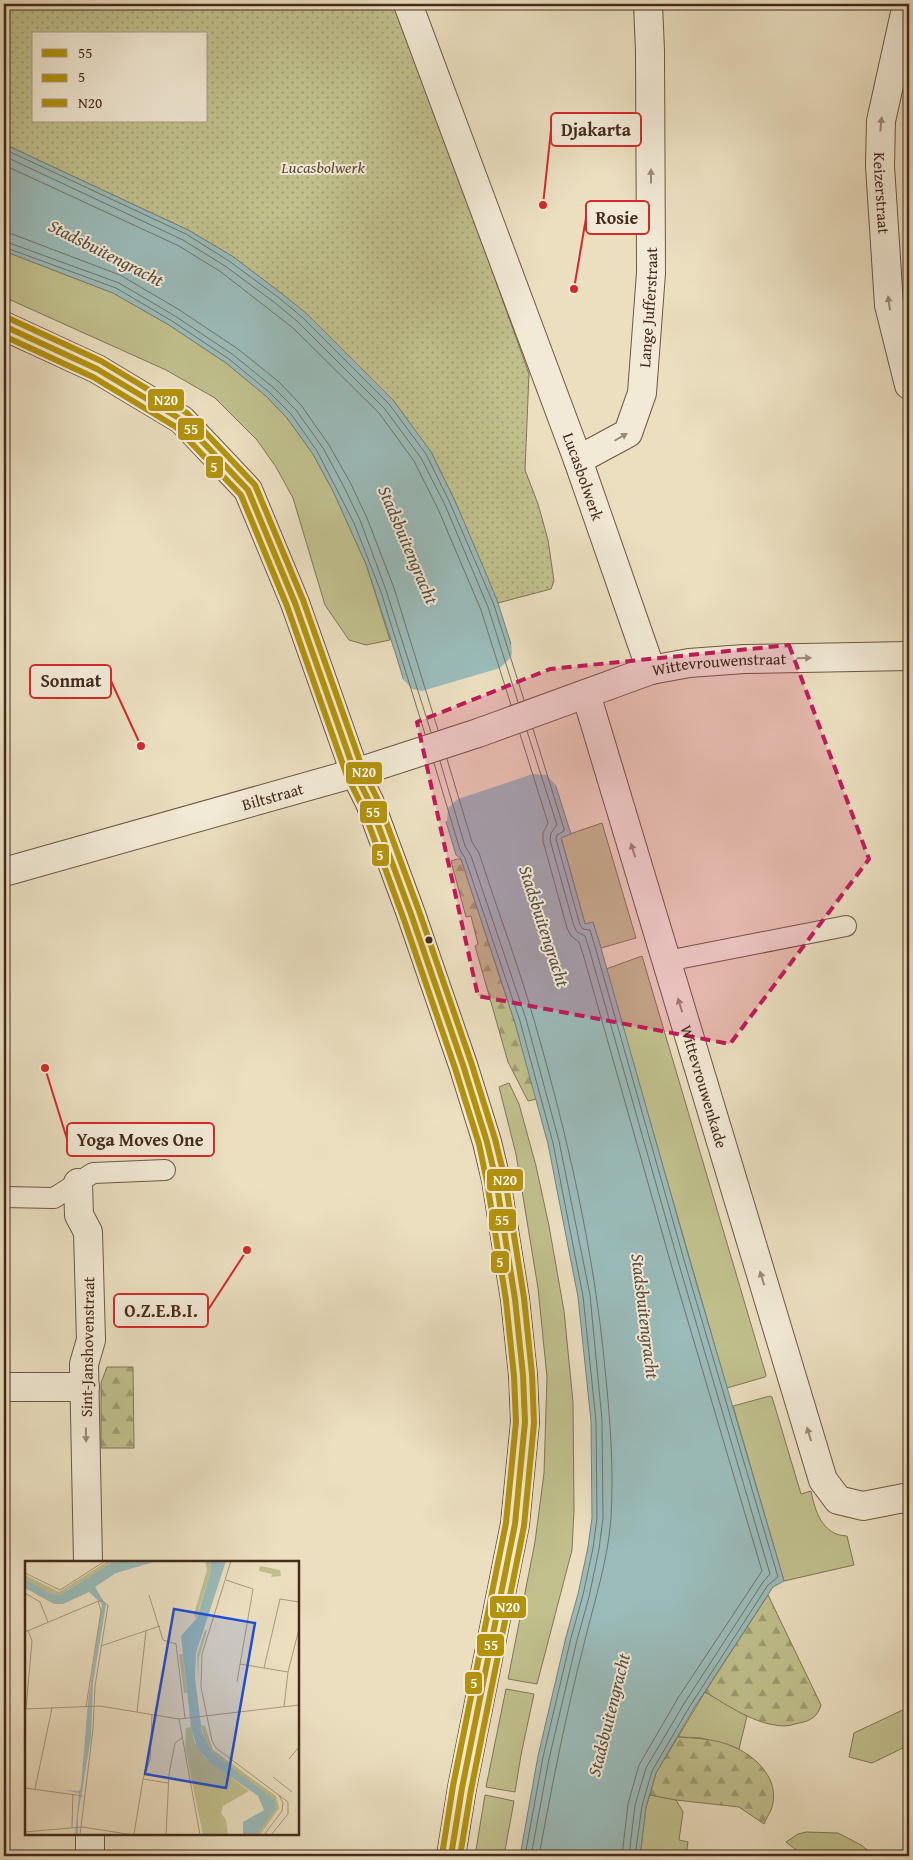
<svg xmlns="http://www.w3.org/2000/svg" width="913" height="1860" viewBox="0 0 913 1860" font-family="'Gentium Book Plus',serif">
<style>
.green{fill:#c0c08d;stroke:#827554}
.forest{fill:url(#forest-firs);stroke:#827554}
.park{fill:url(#park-dots);stroke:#827554;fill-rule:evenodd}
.water{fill:#9abbb9;stroke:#78817a}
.pier{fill:#ebdfc0}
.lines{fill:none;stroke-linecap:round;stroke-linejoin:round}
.shore{stroke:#70726a;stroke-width:1}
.service-casing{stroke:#6e5744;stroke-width:22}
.minor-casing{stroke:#6e5744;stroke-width:30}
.tertiary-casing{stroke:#6e5744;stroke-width:30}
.service{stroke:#f2ead6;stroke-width:20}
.minor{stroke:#f2ead6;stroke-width:28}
.tertiary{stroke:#f2ead6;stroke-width:28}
.bus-1-casing{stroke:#f2ead6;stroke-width:10}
.bus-2-casing{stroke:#f2ead6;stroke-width:10}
.bus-3-casing{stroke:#f2ead6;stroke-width:10}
.bus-1{stroke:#b3930b;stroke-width:6}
.bus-2{stroke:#b3930b;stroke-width:6}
.bus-3{stroke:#b3930b;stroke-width:6}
.oneway{fill:#9c8a78}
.marked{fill:#c2185b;fill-opacity:0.2;stroke:#c2185b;stroke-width:4;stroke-dasharray:10 6;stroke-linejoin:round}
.bus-dot{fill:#452a1b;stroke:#f2ead6;stroke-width:2}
.labels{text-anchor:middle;stroke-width:4;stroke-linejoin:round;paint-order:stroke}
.park-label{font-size:16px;font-style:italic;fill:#5e4832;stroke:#f2ead6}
.street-label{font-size:16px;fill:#452a1b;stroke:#f2ead6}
.water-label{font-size:18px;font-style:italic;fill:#5a4e42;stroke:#f2ead6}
.inset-road{fill:none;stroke:#a9977e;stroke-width:1}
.view{fill:#1d4ed8;fill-opacity:0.15;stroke:#1d4ed8;stroke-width:2.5}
.inset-edge{fill:none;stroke:#452a1b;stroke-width:2.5}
.leader{fill:none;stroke:#d62828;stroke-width:2}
.callout-dot{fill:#d62828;stroke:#f2ead6;stroke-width:2}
.callout{fill:#f2ead6;stroke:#d62828;stroke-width:2}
.callout-label{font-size:18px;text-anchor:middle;font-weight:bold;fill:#452a1b}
.line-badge{stroke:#f2ead6;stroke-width:2}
.badge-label{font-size:14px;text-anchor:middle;font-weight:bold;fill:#fff}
</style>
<defs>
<pattern id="forest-firs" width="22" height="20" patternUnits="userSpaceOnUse" patternTransform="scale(1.25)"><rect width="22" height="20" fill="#c0c08d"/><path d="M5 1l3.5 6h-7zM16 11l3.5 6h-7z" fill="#9e9c72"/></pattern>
<pattern id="park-dots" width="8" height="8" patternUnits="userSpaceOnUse" patternTransform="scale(1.25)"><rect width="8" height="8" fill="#c0c08d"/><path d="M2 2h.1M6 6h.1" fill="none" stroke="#9e9c72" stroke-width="1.8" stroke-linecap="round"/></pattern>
</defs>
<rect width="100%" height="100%" fill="#ebdfc0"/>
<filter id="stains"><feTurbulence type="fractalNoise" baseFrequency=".004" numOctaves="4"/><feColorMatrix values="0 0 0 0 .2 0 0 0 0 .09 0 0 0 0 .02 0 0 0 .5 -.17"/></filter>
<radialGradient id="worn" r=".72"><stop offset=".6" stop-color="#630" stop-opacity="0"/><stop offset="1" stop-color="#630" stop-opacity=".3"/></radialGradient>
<!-- green -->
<path class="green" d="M4,251L113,293L169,325L226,363L266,396L287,418L313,454L333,491L366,564L390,640L366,645L349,640L325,605L293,498L276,467L257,440L215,398L166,370L4,297Z
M602,823L636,938L601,948L593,923L585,924L561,837Z
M642,956L766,1375L765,1377L727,1388L606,969Z
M509,1083L519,1104L536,1166L549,1226L564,1311L573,1402L574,1510L572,1550L537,1684L508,1679L535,1542L544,1473L547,1377L538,1288L516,1154L499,1087Z
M770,1396L772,1397L801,1494L811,1491C815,1511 822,1535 847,1536L854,1565L784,1581L733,1406Z
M506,1689L534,1694L521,1755L515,1792L486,1787Z
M705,1692L747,1716L739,1749L701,1738L678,1737Z
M909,1707V1745L872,1763L849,1757L854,1733Z
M485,1795L514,1801L504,1856H475Z
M650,1795L676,1800L683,1812L679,1840L688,1842L686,1856H640L646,1807Z
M806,1832L838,1833L861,1845L875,1856H804L786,1842L798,1834Z"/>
<!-- forest -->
<path class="forest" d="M457,859H461L515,1023L537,1099L528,1101L508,1062L475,946L478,944L471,916L466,917L451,861Z
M107,1367H133L134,1448H101V1383Z
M768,1595L821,1705C818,1716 811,1721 799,1723C794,1724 789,1726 784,1726C755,1725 729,1706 705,1692Z
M678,1737C696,1738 717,1739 734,1747C757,1757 780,1780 772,1807C771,1812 766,1818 764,1824L739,1807L676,1800L650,1795L656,1773Z"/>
<!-- park -->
<path class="park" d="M4,4H397L529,374L525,470L538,504L548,540L554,581L551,589L498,603L455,501L431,452L393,400L327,334L281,293L232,256L188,230L4,144ZM34,34H206V121H34Z"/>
<!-- water -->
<path class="water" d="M4,144L188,230L232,256L281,293L306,313L393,400L431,452L455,501L485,571L498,603L571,834L561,838L585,924L593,922L601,948L689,1258L784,1581L773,1587L694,1708L656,1773L646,1807L640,1856H520L538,1756L566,1637L578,1594L588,1547L592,1518L591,1421L578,1297L548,1144L515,1023L461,859L456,855L397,658L366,564L333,491L313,454L287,418L266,396L226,363L169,325L113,293L4,251Z"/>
<!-- pier -->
<path class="pier" d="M514,643L559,786L557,787L547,775L533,774L458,799L448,808L447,821L444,822L401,679H403L412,689L422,691L500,668L510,658L512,654L511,644Z"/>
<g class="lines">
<!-- shore -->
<path class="shore" d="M4,149L186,234L229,261L278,297L302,317L389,404L426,454L450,503L494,605L524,700
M4,156L183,240L225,266L274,302L298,322L384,408L421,458L445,505L488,607L518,702
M4,165L179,246L221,272L293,328L379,413L414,461L438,509L481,610L511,705
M4,233L12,234L120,275L178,309L238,349L279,382L301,405L329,445L350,482L367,518L394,588L438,730
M4,241L119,283L175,316L232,354L274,388L296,410L323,448L343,485L360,520L386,590L431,732
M4,247L116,288L172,321L229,359L269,392L291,414L317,451L354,523L381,592L425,734
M533,729L564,829V831L557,835L556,839L580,925L583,929L590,930L596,950L684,1260L778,1577L768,1585L690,1706L652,1771L642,1806L635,1856
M527,731L557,825L551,833L550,840L574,926L577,932L585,936L590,952L678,1261L770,1574L763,1582L685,1702L646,1768L635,1805L629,1856
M520,734L548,823L543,833V841L567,928L571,936L579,942L583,954L671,1264L762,1571L678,1698L639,1765L628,1804L622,1856
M447,759L472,842L479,853C497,909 518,964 534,1020C567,1134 594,1250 605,1369C610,1418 614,1468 611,1518C608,1561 594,1602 584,1644C566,1714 552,1785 539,1856
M440,761L465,846L471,856L526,1019L559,1141L590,1295L602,1420L603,1518L599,1549L589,1597L577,1640L549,1759L531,1856
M434,763L460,850L465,858L520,1021L553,1143L583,1296L596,1421L597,1518L593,1548L583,1595L571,1638L543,1757L525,1856"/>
<!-- service casing -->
<g class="service-casing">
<path id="service" d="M667,961L846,926
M4,1197L54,1198L93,1173L165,1170"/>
</g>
<!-- minor casing -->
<g class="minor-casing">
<g id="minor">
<path id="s1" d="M408,4L578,460L651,670"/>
<path id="s2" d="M907,4L881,121L880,166L889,305L909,385"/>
<path id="s3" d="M578,460L628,433L642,393L651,273L650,51L648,4"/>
<path id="s4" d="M586,694L823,1480L838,1500L863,1506L909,1497"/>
<path id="s5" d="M355,773L478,733L651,670L689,663L744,659L909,656"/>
<path d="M78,1183L79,1215L88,1232L91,1340L84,1364L88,1562"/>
<path d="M4,1387H85"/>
<path d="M90,1834V1856"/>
</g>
</g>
<!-- tertiary casing -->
<g class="tertiary-casing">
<g id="tertiary">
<path d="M4,326L97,369L182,420L248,490L295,603L355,773L370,803L411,914L463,1065L487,1142L496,1180L515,1299L523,1375L525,1422L515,1524L462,1788L451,1856"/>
<path id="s6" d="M4,872L355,773"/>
</g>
</g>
<!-- service -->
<use href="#service" class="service"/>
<!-- minor -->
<use href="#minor" class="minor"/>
<!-- tertiary -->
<use href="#tertiary" class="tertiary"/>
<!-- bus-1 casing -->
<g class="bus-1-casing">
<path id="bus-1" d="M4,326L97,369L182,420L248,490L295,603L355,773L370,803L411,914L463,1065L487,1142L496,1180L515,1299L523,1375L525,1422L515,1524L462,1788L451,1856"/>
</g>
<!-- bus-2 casing -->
<g class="bus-2-casing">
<path id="bus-2" d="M4,336L93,377L176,427L241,495L287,606L347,776L362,806L403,917L455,1068L479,1144L487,1182L506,1300L514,1376L516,1422L506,1523L453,1786L442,1855"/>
</g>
<!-- bus-3 casing -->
<g class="bus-3-casing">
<path id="bus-3" d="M8,318L101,361L187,413L255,485L303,600L363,770L378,800L419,911L471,1062L495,1139L505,1179L524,1298L532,1374L534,1423L524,1526L471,1790L460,1856"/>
</g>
<!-- bus-1 -->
<use href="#bus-1" class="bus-1"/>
<!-- bus-2 -->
<use href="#bus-2" class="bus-2"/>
<!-- bus-3 -->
<use href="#bus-3" class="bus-3"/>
</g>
<!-- one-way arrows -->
<defs><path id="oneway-solid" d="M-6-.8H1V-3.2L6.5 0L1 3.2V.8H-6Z" transform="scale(1.25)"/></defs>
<g class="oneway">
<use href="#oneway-solid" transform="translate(881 124) rotate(-85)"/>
<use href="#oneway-solid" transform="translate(651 176) rotate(-90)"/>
<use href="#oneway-solid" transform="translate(889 303) rotate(-98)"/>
<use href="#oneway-solid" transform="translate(621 437) rotate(-30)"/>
<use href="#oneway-solid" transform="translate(804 658) rotate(-1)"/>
<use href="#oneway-solid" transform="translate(633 850) rotate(-107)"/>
<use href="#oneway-solid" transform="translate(680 1005) rotate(-107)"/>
<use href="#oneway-solid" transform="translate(762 1278) rotate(-107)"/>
<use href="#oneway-solid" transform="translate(809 1434) rotate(-107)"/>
<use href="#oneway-solid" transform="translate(86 1435) rotate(89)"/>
</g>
<!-- marked area -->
<path class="marked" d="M789,645L869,859L730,1044L478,996L417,722L550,669Z"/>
<!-- markers -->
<circle class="bus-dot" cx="429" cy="940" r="4.5"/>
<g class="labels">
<!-- park labels -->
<g class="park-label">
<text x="323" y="173">Lucasbolwerk</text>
</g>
<!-- street labels -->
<g class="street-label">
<text dy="6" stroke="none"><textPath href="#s2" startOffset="192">Keizerstraat</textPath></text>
<text dy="6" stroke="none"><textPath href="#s3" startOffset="185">Lange Jufferstraat</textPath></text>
<text dy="6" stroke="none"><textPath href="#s1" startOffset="504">Lucasbolwerk</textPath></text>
<text dy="6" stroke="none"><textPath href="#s5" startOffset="382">Wittevrouwenstraat</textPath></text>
<text dy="6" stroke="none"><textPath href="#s6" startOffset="279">Biltstraat</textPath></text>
<text dy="6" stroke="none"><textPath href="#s4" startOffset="410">Wittevrouwenkade</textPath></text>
<text transform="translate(87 1347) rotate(-89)" y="6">Sint-Janshovenstraat</text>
</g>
<!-- water labels -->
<g class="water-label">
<text transform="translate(106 253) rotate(27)" y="6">Stadsbuitengracht</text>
<text transform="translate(408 545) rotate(67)" y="6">Stadsbuitengracht</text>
<text transform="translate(544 926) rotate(72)" y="6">Stadsbuitengracht</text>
<text transform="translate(645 1316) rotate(83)" y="6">Stadsbuitengracht</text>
<text transform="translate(609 1715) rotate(-76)" y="6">Stadsbuitengracht</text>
</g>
</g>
<!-- overview -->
<g transform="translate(25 1561)">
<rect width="274" height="274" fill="#ebdfc0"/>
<path d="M83,0H89L35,34L25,32L0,18V14L34,31ZM180,0H185L186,9L171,58L169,53L182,9ZM180,69L182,70L174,97L173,123L172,94ZM154,93H158L159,105L162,132H159ZM176,164L180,165L188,189L251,235L254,247L235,274H232L250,249L187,192L180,182Z" fill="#c0c08d"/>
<path d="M235,5L255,9L256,15L246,16L247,13L234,10ZM166,166L170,182L180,197L224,230L198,245L196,252L201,259L203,274H178L160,186L161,167Z" fill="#c0c08d"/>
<path d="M89,0H132L91,12L70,26L81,44L68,122L66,176L53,254V274H50L54,232L38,229L54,230L56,226L63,141L77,43L64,31L38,43H29L0,27V18L25,32L35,34ZM185,0H201L171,92L170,117L177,172L187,192L250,239V249L232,274H218V261L239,249L233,235L184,201L172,186L166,166L156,75L172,57L186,9Z" fill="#9abbb9"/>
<path class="inset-road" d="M206,0L177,93L176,126L187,180L191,187L263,241V253L246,274M0,12L35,29L80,0M201,19L228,28L212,121M0,32L15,41L23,61M124,34L138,79L151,83L160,157M0,71L76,39L83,44L70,125L68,168L55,274M76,85L135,65M215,103L263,111M239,107L255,38L274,41M61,146L76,50L73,40M259,146L263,111L274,68M0,148L75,145L154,158L274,144M1,148L7,80L3,69M112,151L121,70M154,158L175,274M264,198L274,186M248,216L267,231M118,218L143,222M0,227L58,235M10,228L27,147M47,266L48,233M0,271L57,266L109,274M109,273L118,218L125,199L127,154M141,274L144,213L150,182L157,177M239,274L257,250L258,242L254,234"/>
<path class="view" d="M149,48L230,62L201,227L120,213Z"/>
<rect width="274" height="274" class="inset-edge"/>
</g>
<!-- callouts -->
<path class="leader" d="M543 205L551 130M574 289L586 218M141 746L111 681M45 1068L67 1139M247 1250L208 1310"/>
<g class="callout-dot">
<circle cx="543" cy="205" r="5"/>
<circle cx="574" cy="289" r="5"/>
<circle cx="141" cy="746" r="5"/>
<circle cx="45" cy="1068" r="5"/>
<circle cx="247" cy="1250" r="5"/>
</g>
<g class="callout">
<rect x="551" y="113" width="90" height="33" rx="5"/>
<rect x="586" y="201" width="63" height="33" rx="5"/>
<rect x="30" y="665" width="81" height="33" rx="5"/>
<rect x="67" y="1123" width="147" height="33" rx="5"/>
<rect x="114" y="1294" width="94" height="33" rx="5"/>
</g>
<g class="callout-label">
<text x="596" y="136">Djakarta</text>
<text x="617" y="224">Rosie</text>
<text x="71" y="687">Sonmat</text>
<text x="140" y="1146">Yoga Moves One</text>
<text x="161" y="1317">O.Z.E.B.I.</text>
</g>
<g class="line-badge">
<rect x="147" y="388" width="38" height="24" rx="5" fill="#b3930b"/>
<rect x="177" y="417" width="28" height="24" rx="5" fill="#b3930b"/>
<rect x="205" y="455" width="19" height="24" rx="5" fill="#b3930b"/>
<rect x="345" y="761" width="38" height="24" rx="5" fill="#b3930b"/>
<rect x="359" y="800" width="29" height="24" rx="5" fill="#b3930b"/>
<rect x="371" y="843" width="19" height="24" rx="5" fill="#b3930b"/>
<rect x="486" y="1168" width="38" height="24" rx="5" fill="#b3930b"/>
<rect x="488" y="1208" width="29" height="24" rx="5" fill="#b3930b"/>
<rect x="490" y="1250" width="20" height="24" rx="5" fill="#b3930b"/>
<rect x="489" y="1595" width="38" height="24" rx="5" fill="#b3930b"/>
<rect x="476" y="1633" width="29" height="24" rx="5" fill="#b3930b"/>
<rect x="464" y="1671" width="19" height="24" rx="5" fill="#b3930b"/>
</g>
<g class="badge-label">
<text x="166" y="405">N20</text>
<text x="191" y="434">55</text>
<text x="214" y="472">5</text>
<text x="364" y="777">N20</text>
<text x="373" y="817">55</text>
<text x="380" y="860">5</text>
<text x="505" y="1185">N20</text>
<text x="502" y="1225">55</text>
<text x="500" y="1267">5</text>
<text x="508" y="1612">N20</text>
<text x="491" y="1650">55</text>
<text x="474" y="1688">5</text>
</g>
<!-- margin -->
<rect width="913" height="1860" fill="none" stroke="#ebdfc0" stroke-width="20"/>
<rect x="5" y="5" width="903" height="1850" fill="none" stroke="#452a1b" stroke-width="2.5"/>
<rect x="10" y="10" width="893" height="1840" fill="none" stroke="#452a1b"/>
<!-- legend -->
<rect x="32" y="32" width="175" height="90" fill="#f2ead6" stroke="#ad9d8b"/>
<rect x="42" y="49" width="25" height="8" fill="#b3930b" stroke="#ad9d8b"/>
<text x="78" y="58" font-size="15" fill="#452a1b">55</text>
<rect x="42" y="74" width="25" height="8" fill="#b3930b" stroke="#ad9d8b"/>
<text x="78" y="82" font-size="15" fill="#452a1b">5</text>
<rect x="42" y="99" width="25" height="8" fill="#b3930b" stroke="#ad9d8b"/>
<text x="78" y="108" font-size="15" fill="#452a1b">N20</text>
<rect width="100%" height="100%" filter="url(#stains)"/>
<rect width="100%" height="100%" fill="url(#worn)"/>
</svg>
